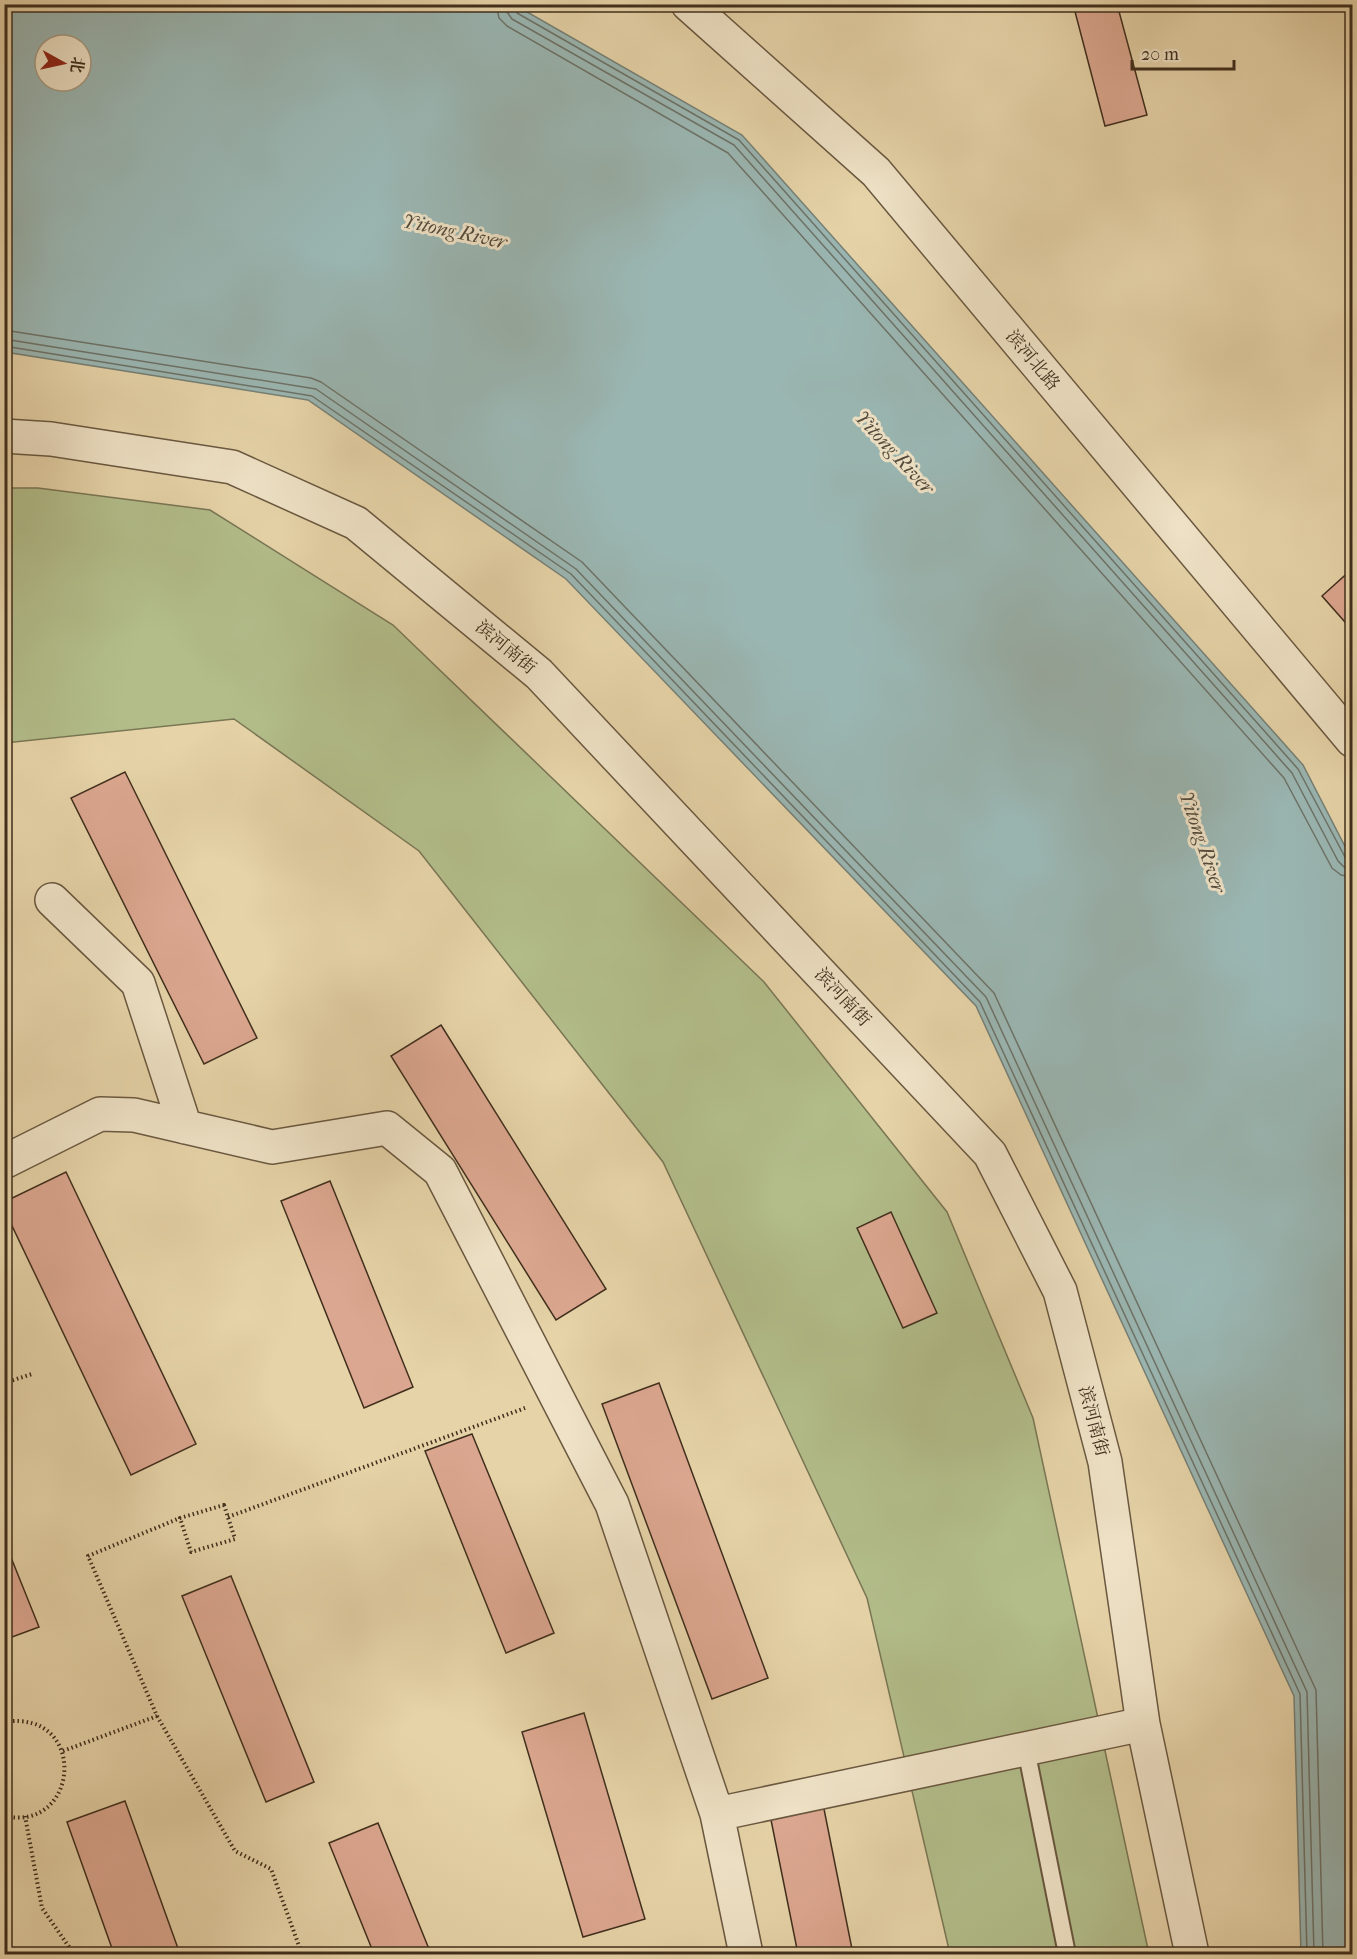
<svg xmlns="http://www.w3.org/2000/svg" width="1357" height="1959" viewBox="0 0 1357 1959" font-family="'IM FELL French Canon','Noto Serif SC',serif">
<style>
.green{fill:#b2bd8a;stroke:#797654;stroke-width:1.5}
.water{fill:#9ab6b2;stroke:#768076;stroke-width:1.5;fill-rule:evenodd}
.lines{fill:none;stroke-linecap:round;stroke-linejoin:round}
.shore{stroke:#6d7268;stroke-width:1.5}
.building{fill:#dca790;stroke:#402f1d;stroke-width:1.5}
.service-casing{stroke:#6a5840;stroke-width:20}
.minor-casing{stroke:#6a5840;stroke-width:36}
.path{stroke:#402f1d;stroke-width:4;stroke-dasharray:1.5 3;stroke-linecap:butt}
.service{stroke:#efe2c6;stroke-width:16}
.minor{stroke:#efe2c6;stroke-width:33}
.labels{text-anchor:middle;stroke-width:6;stroke-linejoin:round;paint-order:stroke}
.street-label{font-size:18px;fill:#402f1d;stroke:#efe2c6}
.water-label{font-size:20px;font-style:italic;fill:#524a3b;stroke:#efe2c6}
</style>
<rect width="100%" height="100%" fill="#e6d3a8"/>
<filter id="stains"><feTurbulence type="fractalNoise" baseFrequency=".00333" numOctaves="4"/><feColorMatrix values="0 0 0 0 .2 0 0 0 0 .09 0 0 0 0 .02 0 0 0 .5 -.17"/></filter>
<radialGradient id="worn" r=".72"><stop offset=".6" stop-color="#630" stop-opacity="0"/><stop offset="1" stop-color="#630" stop-opacity=".3"/></radialGradient>
<!-- green -->
<path class="green" d="M5,488H38L210,510L393,625L764,982L947,1212L1033,1418L1149,1954H950L867,1598L663,1162L419,851L234,719L5,743Z"/>
<!-- water -->
<path class="water" d="M4,5H515L742,135L1303,765L1352,860V1954H1301L1294,1696L976,1006L566,579L308,400L5,352ZM45,45H81V81H45Z"/>
<g class="lines">
<!-- shore -->
<path class="shore" d="M496,4L499,18L507,26L728,153L1284,778L1332,868L1341,875L1352,877
M505,4L507,12L512,19L734,145L1292,773L1338,861L1344,867L1352,868
M513,4L517,13L739,140L1298,769L1345,857L1352,861
M4,330L311,378L321,382L582,562L994,993L1316,1690L1323,1954
M4,339L316,389L576,569L986,997L1307,1692L1314,1954
M4,346L312,396L571,574L980,1002L1300,1694L1307,1954"/>
</g>
<!-- building -->
<path class="building" d="M1073,4H1117L1147,115L1105,126Z
M1352,569V630L1322,596Z
M125,772L257,1038L204,1064L71,798Z
M441,1025L606,1289L556,1320L391,1056Z
M66,1172L196,1444L131,1475L4,1209V1202Z
M330,1181L413,1387L364,1408L281,1201Z
M891,1212L937,1313L903,1328L857,1228Z
M659,1383L768,1678L712,1699L602,1404Z
M472,1434L554,1633L506,1653L425,1451Z
M4,1540L39,1627L4,1640Z
M231,1576L314,1782L266,1802L182,1596Z
M584,1713L645,1919L583,1937L522,1732Z
M821,1794L853,1954H798L768,1805Z
M125,1801L180,1954H114L67,1822Z
M378,1823L431,1954H374L329,1843Z"/>
<g class="lines">
<!-- service casing -->
<g class="service-casing">
<path id="service" d="M1026,1749L1067,1954"/>
</g>
<!-- minor casing -->
<g class="minor-casing">
<path id="minor" d="M688,4L876,172L1352,740
M4,436L51,439L232,467L356,523L539,674L990,1154L1060,1291L1105,1462L1143,1724L1192,1954
M52,900L138,983L185,1127
M4,1162L100,1114L134,1115L272,1147L387,1128L440,1171L612,1504L717,1814L746,1954
M717,1814L1143,1724"/>
</g>
<!-- path -->
<path class="path" d="M4,1383L32,1374
M224,1505L235,1539L191,1552L180,1518Z
M228,1517L525,1408
M157,1716L235,1851L271,1869L302,1954
M4,1722C89,1709 80,1833 4,1816
M63,1751L157,1716L88,1556L180,1518
M25,1816L42,1908L74,1954"/>
<!-- service -->
<use href="#service" class="service"/>
<!-- minor -->
<use href="#minor" class="minor"/>
</g>
<g class="labels">
<!-- street labels -->
<g class="street-label">
<text transform="translate(1033 360) rotate(50)" y="6">滨河北路</text>
<text transform="translate(506 647) rotate(40)" y="6">滨河南街</text>
<text transform="translate(843 997) rotate(47)" y="6">滨河南街</text>
<text transform="translate(1094 1421) rotate(75)" y="6">滨河南街</text>
</g>
<!-- water labels -->
<g class="water-label">
<text transform="translate(455 231) rotate(12)" y="7">Yitong River</text>
<text transform="translate(895 452) rotate(47)" y="7">Yitong River</text>
<text transform="translate(1203 842) rotate(71)" y="7">Yitong River</text>
</g>
</g>
<!-- margin -->
<rect width="1357" height="1959" fill="none" stroke="#e6d3a8" stroke-width="24"/>
<rect x="6" y="6" width="1345" height="1947" fill="none" stroke="#402f1d" stroke-width="3"/>
<rect x="12" y="12" width="1333" height="1935" fill="none" stroke="#402f1d" stroke-width="1.5"/>
<!-- north arrow -->
<g transform="translate(63 63) rotate(98)"><circle r="28" fill="#efe2c6" stroke="#a99a82" stroke-width="1.5"/>
<path d="M0-4.5L10 22L0 15L-10 22Z" fill="#8f2418"/>
<text y="-9" font-size="16" font-weight="bold" text-anchor="middle" fill="#402f1d">北</text>
</g>
<!-- scale -->
<path d="M1132 60v9h102v-9" fill="none" stroke="#402f1d" stroke-width="3"/>
<text x="1141" y="60" font-size="18" fill="#402f1d" stroke="#efe2c6" stroke-width="4.5" paint-order="stroke">20 m</text>
<rect width="100%" height="100%" filter="url(#stains)"/>
<rect width="100%" height="100%" fill="url(#worn)"/>
</svg>
